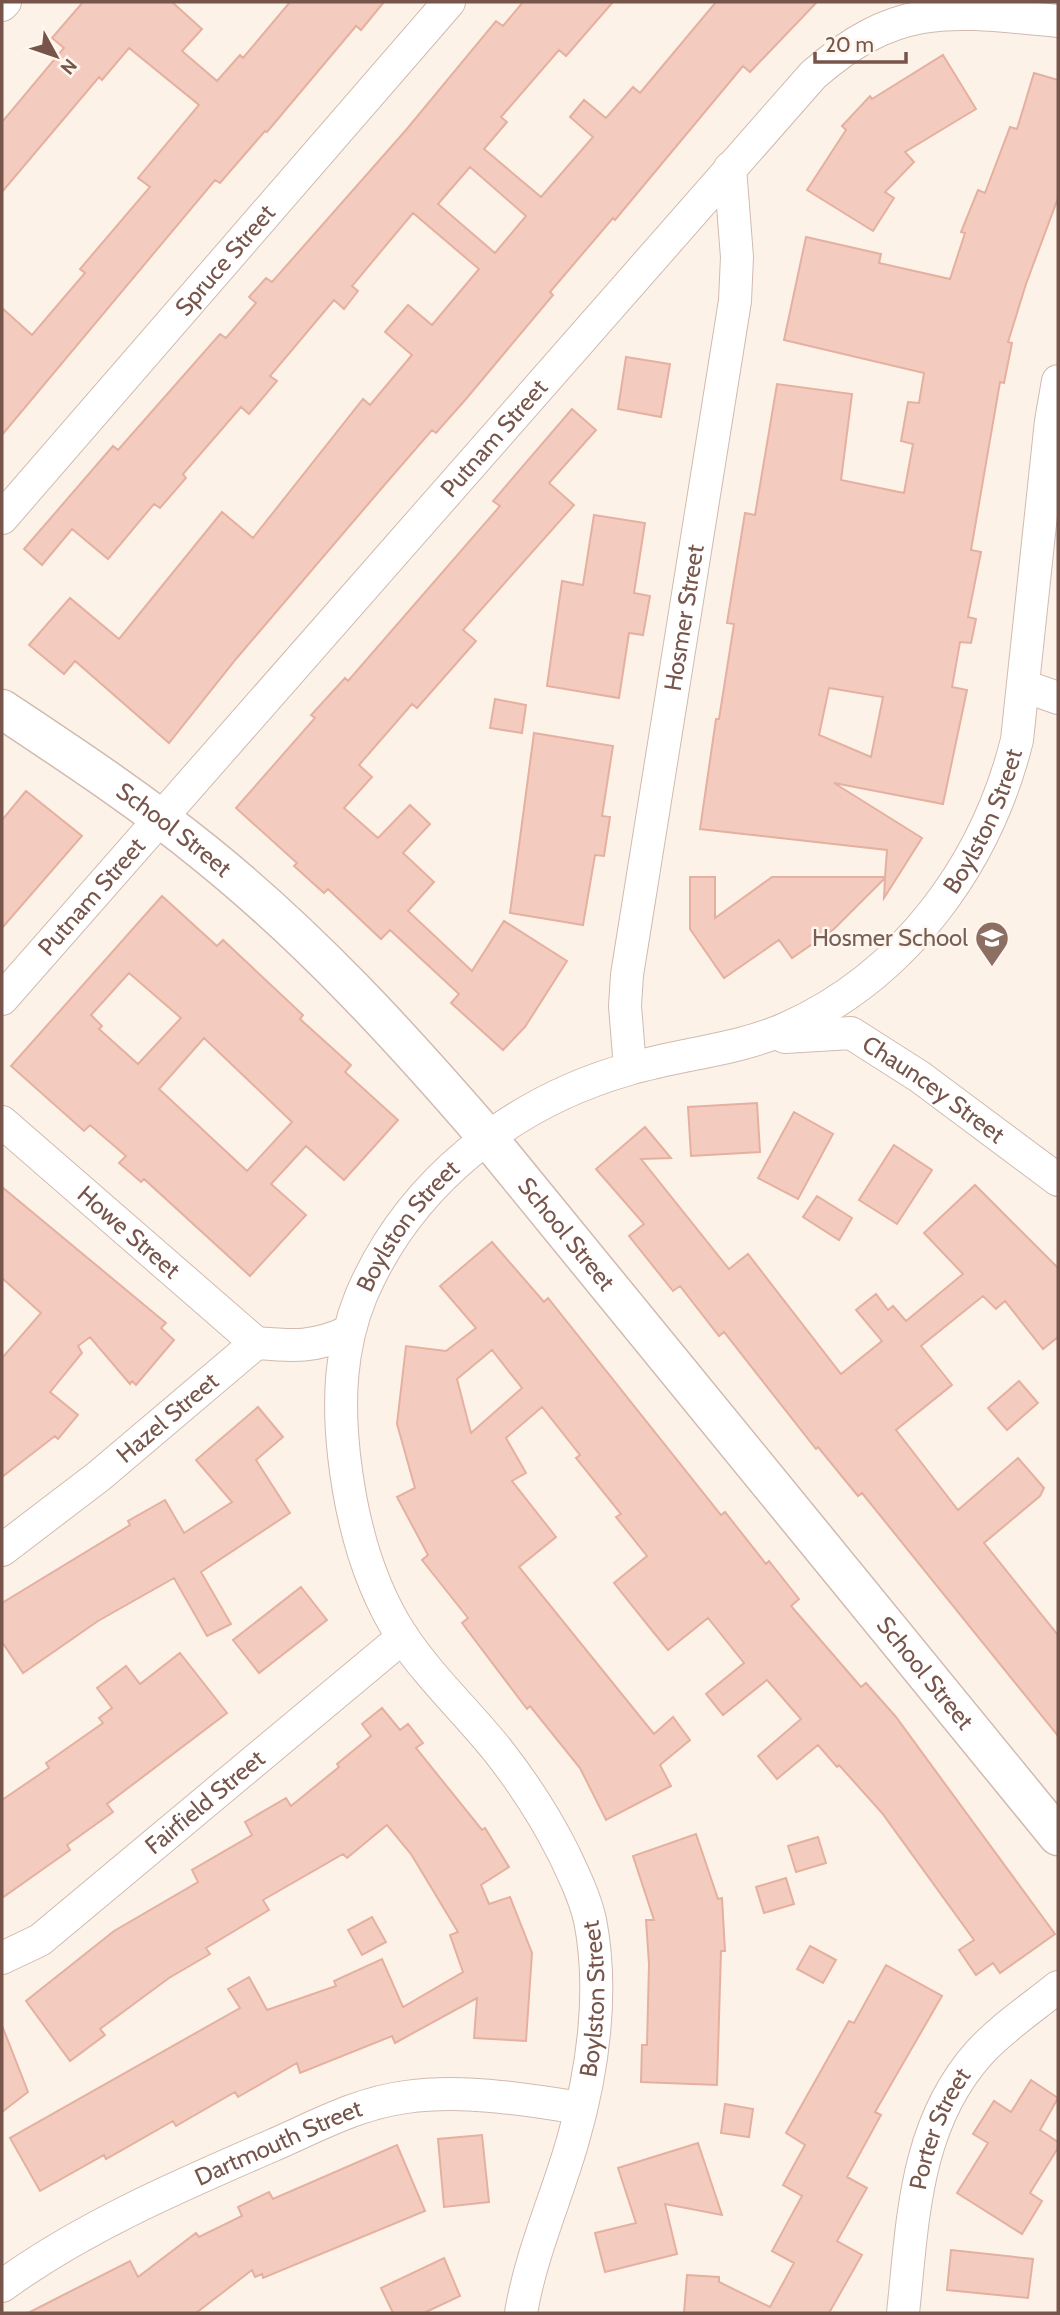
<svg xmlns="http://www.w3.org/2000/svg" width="1060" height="2315" viewBox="0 0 1060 2315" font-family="Cabin,sans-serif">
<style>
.building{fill:#f3ccbf;stroke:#e5b09f;stroke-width:2;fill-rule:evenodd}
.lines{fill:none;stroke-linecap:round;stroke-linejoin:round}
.minor-casing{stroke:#d1baaf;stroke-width:34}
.tertiary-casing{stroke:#d1baaf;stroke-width:41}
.minor{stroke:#fff;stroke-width:32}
.tertiary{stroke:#fff;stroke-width:38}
.labels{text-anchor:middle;stroke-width:5;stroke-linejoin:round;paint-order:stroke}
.street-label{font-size:24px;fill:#77554b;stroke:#fff6ee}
.education-label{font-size:24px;fill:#785e54;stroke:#fff6ee;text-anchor:end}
</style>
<rect width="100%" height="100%" fill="#fdf2e8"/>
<!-- building -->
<path class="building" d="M83,2H172L202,29L182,51L217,81L240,55L243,58L290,2H384L361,30L356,26L267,132L265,131L220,183L215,180L2,435V308L32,335L85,273L80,269L150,187L138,178L199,105L129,48L102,80L99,77L2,192V122L64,48L52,38Z
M523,2H613L566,56L559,50L501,117L507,122L484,149L541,197L593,137L570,117L584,100L606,118L633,87L640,93L716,2H817L750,72L743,66L615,220L613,218L550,292L553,295L466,399L436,433L432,430L387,482L236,659L169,743L75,661L64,674L29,645L70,598L119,639L222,512L253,538L363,399L370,405L412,355L385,332L408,305L432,325L479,269L413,213L352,286L358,291L344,309L334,300L270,376L277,381L249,414L241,407L183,474L186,478L160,508L154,504L108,559L72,529L42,565L24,549L113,446L118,450L220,334L226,338L256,303L249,297L266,278L272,282L406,130L496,21L503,26ZM470,167L526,216L495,253L438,204Z
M943,55L976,109L905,152L914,162L885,192L894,198L873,231L807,190L846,130L842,126L870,96L872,99Z
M1034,73L1058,80V198L1026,284L1008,342L1012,343L1004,383L1000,382L971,550L981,552L968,617L976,619L971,643L960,642L952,687L967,690L943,804L834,783L922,838L884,898L885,878L834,929L792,958L779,940L724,978L690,929V877H715V918L772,877H885L887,850L700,829L716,719H719L734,624L727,623L745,513L755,515L777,384L852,394L841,480L904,493L913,444L901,441L908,402L919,403L924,373L784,340L806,237L881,254L879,263L950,279L965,233L961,232L978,190L985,193L1010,127L1017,129ZM829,688L883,697L871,757L819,735Z
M626,357L670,364L661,417L618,409Z
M572,409L596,430L549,483L574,505L463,630L476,641L417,708L412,704L359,765L372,777L344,808L378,838L410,805L430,824L403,853L434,882L408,911L472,971L504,921L567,961L525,1027L503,1050L451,1003L459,994L390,930L381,939L328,889L324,893L294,866L297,863L236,808L315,718L311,715L345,678L348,681L500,506L493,501Z
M594,515L645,523L634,593L650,596L643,635L629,633L619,698L547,686L562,581L583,585Z
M495,699L526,705L522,733L490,728Z
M534,733L613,746L602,816L610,817L604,856L595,855L583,925L510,913Z
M26,791L82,836L2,928V820Z
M162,896L217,946L223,940L303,1015L300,1019L351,1065L345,1072L398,1120L344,1180L306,1146L271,1184L306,1215L250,1276L144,1179L141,1182L119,1163L126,1156L90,1125L84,1131L11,1066ZM129,973L181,1018L138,1064L99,1029L102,1026L91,1015ZM204,1038L292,1122L247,1171L159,1089Z
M757,1103L760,1152L691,1156L688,1107Z
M794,1112L833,1134L798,1199L758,1178Z
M645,1127L671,1158L641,1159L729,1269L748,1254L841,1374L882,1341L856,1310L876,1294L888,1310L893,1306L906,1321L963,1274L924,1233L975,1185L1058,1268V1337L1043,1349L1005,1301L996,1309L983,1296L921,1346L952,1385L896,1430L958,1510L1018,1458L1044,1488L1040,1496L984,1543L1058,1635V1736L862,1493L858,1496L818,1447L816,1449L724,1332L719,1336L680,1286L673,1291L629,1236L644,1224L596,1169Z
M894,1145L932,1170L897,1224L859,1200Z
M2,1187L166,1323L161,1328L174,1340L136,1385L132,1381L130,1384L90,1337L78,1346L82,1353L50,1392L78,1415L58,1439L55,1436L2,1477V1358L41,1313L2,1278Z
M817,1196L852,1218L839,1240L803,1217Z
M492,1242L544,1302L548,1298L721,1515L725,1512L766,1564L769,1561L799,1599L791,1606L861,1687L866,1683L896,1717L1055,1934L1000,1973L993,1963L976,1975L959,1950L974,1940L882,1813L839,1765L837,1767L818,1745L777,1779L758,1756L801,1719L767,1680L723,1715L706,1694L744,1663L708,1618L668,1650L650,1628L614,1583L647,1556L616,1517L621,1514L576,1458L580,1455L542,1407L506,1438L526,1473L512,1481L556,1537L519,1567L654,1734L673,1717L690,1740L660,1765L671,1786L606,1820L580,1768L530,1706L527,1709L462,1623L468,1618L422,1560L428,1555L397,1497L415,1488L397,1424L406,1346L446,1351L476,1328L440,1286ZM492,1350L522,1388L471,1433L457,1379Z
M1019,1381L1038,1403L1007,1430L988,1408Z
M258,1407L283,1437L256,1460L290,1513L201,1572L231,1624L207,1636L174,1578L98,1621L23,1673L2,1642V1603L130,1525L128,1521L165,1500L184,1533L232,1502L196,1460Z
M301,1587L327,1620L259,1673L233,1640Z
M180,1653L227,1713L107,1804L113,1812L67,1845L70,1850L2,1898V1800L49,1768L46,1763L103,1723L99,1718L112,1708L97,1688L126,1666L140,1684Z
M382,1708L400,1730L408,1724L423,1743L416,1748L482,1830L485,1828L509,1867L481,1885L489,1904L510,1897L532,1953L526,2041L474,2038L477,1998L395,2043L392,2036L300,2073L297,2063L238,2097L235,2092L176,2126L173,2121L106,2159L104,2155L40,2191L10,2138L240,2008L228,1989L249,1977L267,2010L336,1986L334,1981L382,1959L403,2007L463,1972L450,1935L458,1932L411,1854L387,1825L347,1858L343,1854L263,1900L269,1910L206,1948L210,1954L169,1978L100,2029L105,2035L70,2061L26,2001L114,1931L198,1882L192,1870L252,1835L245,1822L286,1798L291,1806L339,1767L337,1764L371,1736L362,1724Z
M696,1834L718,1899L722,1898L725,1951H721L717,2085L641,2082L642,2045H647L649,1964L646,1920H654L633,1856Z
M818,1837L826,1863L796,1872L788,1846Z
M786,1878L794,1904L764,1913L756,1887Z
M372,1917L386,1942L362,1955L348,1930Z
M810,1946L836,1960L823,1983L797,1969Z
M886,1965L942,1996L875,2112L881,2115L847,2177L867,2188L837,2241L862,2255L829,2313H684L687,2275L719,2277V2282L770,2307L794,2263L772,2251L802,2196L783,2185L805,2145L786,2133L849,2021L854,2023Z
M3,2028L28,2092L2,2112V2029Z
M1031,2080L1058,2098L1040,2130L1058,2142V2148L1030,2193L1042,2201L1022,2234L957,2193L988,2143L973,2134L994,2101L1011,2112Z
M725,2104L753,2109L749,2137L721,2133Z
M482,2135L489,2202L444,2207L438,2139Z
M698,2143L722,2215L665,2204L677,2254L605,2272L595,2233L636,2223L618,2168Z
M397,2145L425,2211L263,2278L262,2274L255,2277L252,2270L196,2313H28L130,2261L138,2277L196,2233L199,2237L242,2216L238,2207L269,2192L273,2199Z
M951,2250L1033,2259L1028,2298L947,2290Z
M444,2258L460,2296L424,2313H393L381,2288Z"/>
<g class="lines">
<!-- minor casing -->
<g class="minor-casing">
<g id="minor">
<path d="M2,5L5,2"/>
<path id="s1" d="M2,518L449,2"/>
<path d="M1024,686L1058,698"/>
<path id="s2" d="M2,999L813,75C898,0 953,11 1058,21"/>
<path id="s3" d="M785,1037L851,1033L920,1077L1058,1180"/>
<path id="s4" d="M630,1068L625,1006L627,975L735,301L737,257L730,168"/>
<path id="s5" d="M2,1122L256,1343"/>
<path id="s6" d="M2,1550L99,1476L256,1343C293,1346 314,1348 348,1332"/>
<path id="s7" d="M2,1958L40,1940L403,1637"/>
<path id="s8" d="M2,2286C83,2227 179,2186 271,2146C315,2127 358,2103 406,2097C464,2089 522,2099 580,2108"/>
<path id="s9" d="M521,2313C531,2253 557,2197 573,2140C593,2071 604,1991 590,1920C585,1898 574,1875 564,1854C546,1818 524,1784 499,1752C468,1713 430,1678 402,1636C367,1582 351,1518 344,1455C338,1400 340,1348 361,1296C409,1183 512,1102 629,1069C680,1054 736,1050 785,1029C905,976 986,864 1017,740L1051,421L1058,381"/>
<path id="s10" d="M903,2313C913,2221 914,2125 980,2052C1003,2027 1032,2008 1058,1987"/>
</g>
</g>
<!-- tertiary casing -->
<g class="tertiary-casing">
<g id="tertiary">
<path id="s11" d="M2,709C71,755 141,801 206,854C310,938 400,1036 487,1137L1058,1836"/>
</g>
</g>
<!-- minor -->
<use href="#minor" class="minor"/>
<!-- tertiary -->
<use href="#tertiary" class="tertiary"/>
</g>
<!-- icons -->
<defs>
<g id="school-pin" transform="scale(1.75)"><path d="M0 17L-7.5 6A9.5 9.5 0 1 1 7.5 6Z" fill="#8d6e63" stroke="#fff6ee"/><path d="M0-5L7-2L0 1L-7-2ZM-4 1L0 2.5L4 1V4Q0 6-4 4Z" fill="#fff"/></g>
</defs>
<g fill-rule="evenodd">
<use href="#school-pin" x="992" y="938"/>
</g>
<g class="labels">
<!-- street labels -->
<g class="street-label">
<text dy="8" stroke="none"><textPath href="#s1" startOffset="341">Spruce Street</textPath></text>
<text dy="8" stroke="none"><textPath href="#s2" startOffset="746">Putnam Street</textPath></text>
<text dy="8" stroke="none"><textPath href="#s4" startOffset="455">Hosmer Street</textPath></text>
<text dy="8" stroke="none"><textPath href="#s9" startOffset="1920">Boylston Street</textPath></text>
<text dy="8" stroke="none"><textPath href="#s11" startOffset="210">School Street</textPath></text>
<text dy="8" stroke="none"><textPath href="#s2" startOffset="136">Putnam Street</textPath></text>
<text dy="8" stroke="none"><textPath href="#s3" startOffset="166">Chauncey Street</textPath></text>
<text dy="8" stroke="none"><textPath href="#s9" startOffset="1185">Boylston Street</textPath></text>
<text dy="8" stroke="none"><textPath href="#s5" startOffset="168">Howe Street</textPath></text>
<text dy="8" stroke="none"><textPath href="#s11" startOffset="775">School Street</textPath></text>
<text dy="8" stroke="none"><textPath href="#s6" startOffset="212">Hazel Street</textPath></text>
<text dy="8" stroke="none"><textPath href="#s11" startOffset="1342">School Street</textPath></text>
<text dy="8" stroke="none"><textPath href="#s7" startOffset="257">Fairfield Street</textPath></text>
<text dy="8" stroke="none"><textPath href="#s9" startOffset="324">Boylston Street</textPath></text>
<text dy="8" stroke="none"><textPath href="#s10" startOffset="189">Porter Street</textPath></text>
<text dy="8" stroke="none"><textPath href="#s8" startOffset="312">Dartmouth Street</textPath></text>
</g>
<!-- education labels -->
<g class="education-label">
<text x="968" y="946">Hosmer School</text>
</g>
</g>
<!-- border -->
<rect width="1060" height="2315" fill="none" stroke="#77554b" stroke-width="7"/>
<!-- north arrow -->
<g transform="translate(56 56) rotate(130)" stroke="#fff6ee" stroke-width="5" paint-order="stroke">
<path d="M0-5L12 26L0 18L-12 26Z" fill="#77554b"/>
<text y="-10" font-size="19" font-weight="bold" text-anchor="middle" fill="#77554b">N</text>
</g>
<!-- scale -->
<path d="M815 52v10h91v-10" fill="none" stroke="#77554b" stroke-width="3.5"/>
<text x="825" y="52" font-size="21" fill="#77554b" stroke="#fff6ee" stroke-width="5" paint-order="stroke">20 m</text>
</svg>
